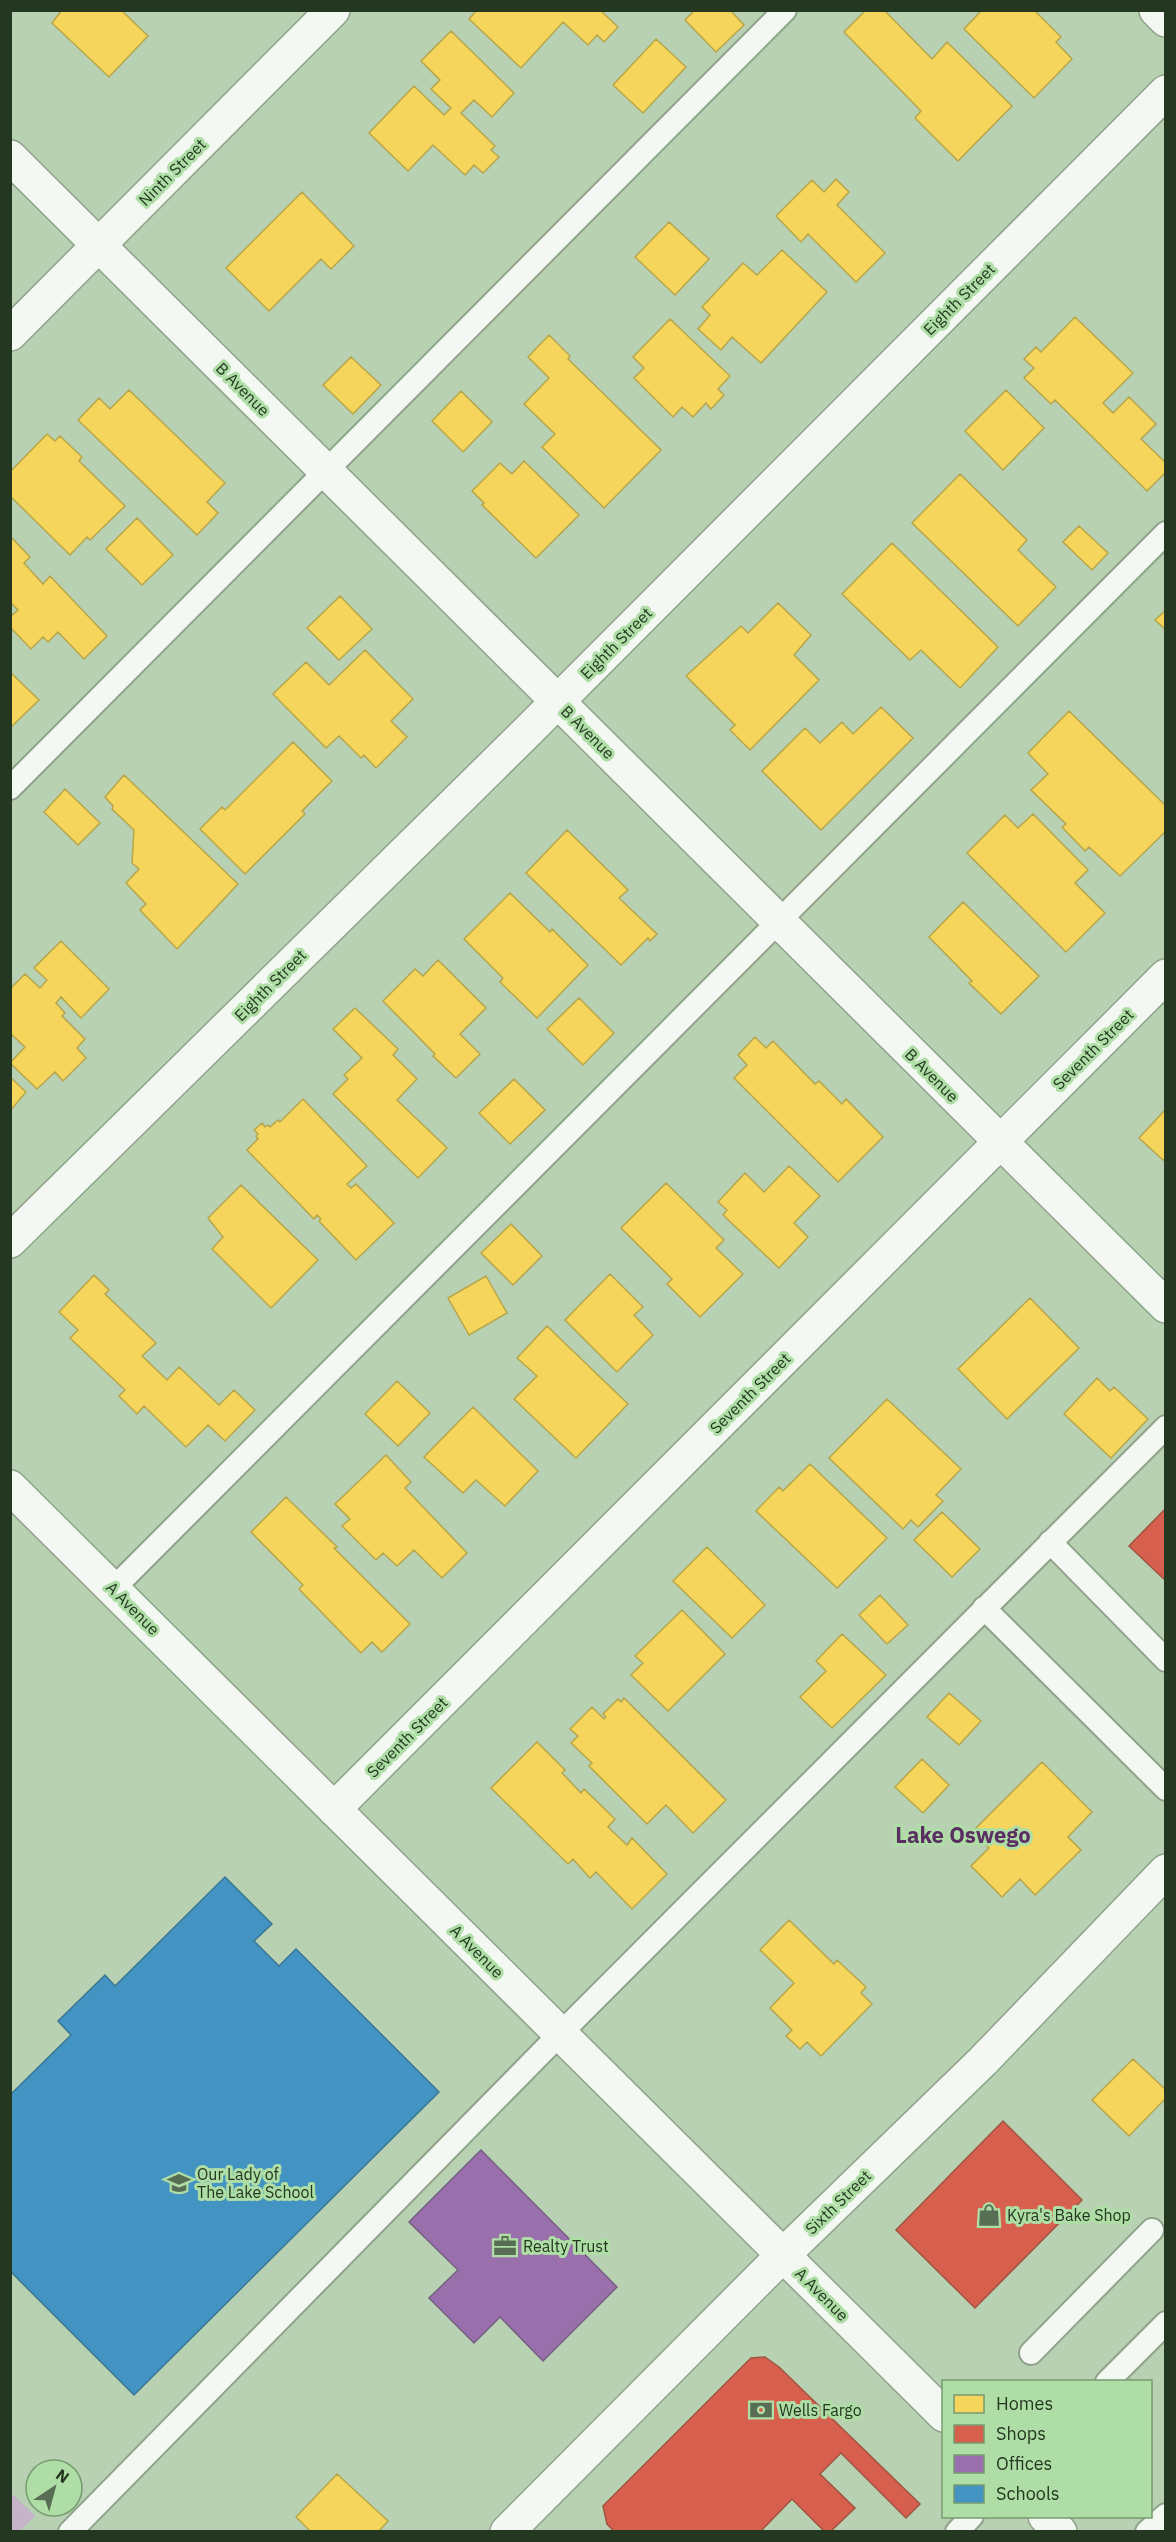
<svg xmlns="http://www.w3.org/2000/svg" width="1176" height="2542" viewBox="0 0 1176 2542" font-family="'IBM Plex Sans',sans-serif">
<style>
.green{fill:#c6b3ca}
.homes{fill:#f6d55c;stroke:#b7a64a;stroke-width:1.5}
.shops{fill:#d6604d;stroke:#a15440;stroke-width:1.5}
.offices{fill:#9970ab;stroke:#765f82;stroke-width:1.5}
.schools{fill:#4393c3;stroke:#3a7792;stroke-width:1.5}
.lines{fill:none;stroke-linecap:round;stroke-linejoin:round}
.service-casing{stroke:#8fa38b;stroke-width:26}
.minor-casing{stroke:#8fa38b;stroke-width:36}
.primary-casing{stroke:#8fa38b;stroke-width:36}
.service{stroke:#f4f8f3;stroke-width:22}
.minor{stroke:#f4f8f3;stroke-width:33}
.primary{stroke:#f4f8f3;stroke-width:33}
.labels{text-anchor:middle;stroke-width:6;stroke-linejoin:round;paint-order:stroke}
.street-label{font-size:16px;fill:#243721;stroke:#aedea5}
.poi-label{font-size:16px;fill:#243721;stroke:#aedea5;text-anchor:start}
.district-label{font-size:22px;font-weight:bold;fill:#5a2e63;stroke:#aedea5}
</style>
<rect width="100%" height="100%" fill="#b7d1b2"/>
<!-- green -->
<path class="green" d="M10,2492L35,2516L20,2531H11Z"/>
<!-- homes -->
<path class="homes" d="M62,10H121L148,36L109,77L52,23Z
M477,10H600L618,27L604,42L597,35L588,45L563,22L521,68L469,19Z
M695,10H730L744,25L716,52L685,20Z
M866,10H884L932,59L947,42L1012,106L958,161L915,118L921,111L844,32Z
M982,10H1034L1061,37L1056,42L1072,59L1034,98L964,29Z
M451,31L514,93L492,117L474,100L461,113L495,146L491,150L499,157L483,173L474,165L465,175L433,145L408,171L369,133L414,86L444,115L451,108L431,89L440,80L421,61Z
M656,39L686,67L643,113L613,85Z
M836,179L849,192L837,205L885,253L856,282L808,234L801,242L776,216L812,180L824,192Z
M302,192L354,246L331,269L321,259L269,311L226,268Z
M669,222L709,259L675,295L635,257Z
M782,250L827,292L761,363L732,337L721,350L698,329L710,315L702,307L743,263L757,275Z
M1075,317L1133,373L1103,403L1113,413L1129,397L1156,424L1141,439L1166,463V472L1147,491L1055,400L1051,404L1024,378L1034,368L1024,359L1036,347L1041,352Z
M670,319L730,376L718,389L724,395L711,409L706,403L693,417L682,407L673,417L634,378L644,368L633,357Z
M549,335L570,356L568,359L661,450L604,508L542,447L555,434L524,404L549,378L528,357Z
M351,357L381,385L353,414L323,385Z
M129,390L225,483L207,502L218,513L197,535L78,420L99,398L110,409Z
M1006,390L1044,428L1003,470L965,431Z
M461,391L492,422L463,452L432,421Z
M47,434L55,441L60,436L82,457L79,461L125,506L90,540L87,537L70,555L10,496V472Z
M524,461L579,515L536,558L482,505L484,503L472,491L500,463L512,474Z
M960,474L1027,540L1018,550L1056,587L1018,626L912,523Z
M137,518L173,555L142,585L106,549Z
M1079,526L1108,553L1092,570L1063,542Z
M10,536L30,557L24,563L43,584L50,576L107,636L84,659L58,632L48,642L43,637L31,649L10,627V617L18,610L10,602Z
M892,543L998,647L960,688L921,650L910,660L842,594Z
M340,596L372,629L339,660L307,628Z
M778,603L811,635L794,655L819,680L750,750L730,730L735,725L686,676L741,626L748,633Z
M1166,610V630L1155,620Z
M365,650L413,699L391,721L407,737L376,768L364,755L361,758L339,736L326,748L273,694L306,662L329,685Z
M10,672L39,700L10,728Z
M881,707L913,738L821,830L762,771L805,728L820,743L842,722L853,734Z
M1069,711L1166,806V831L1120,876L1089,847L1085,851L1062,827L1066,824L1031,790L1048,774L1028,753Z
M293,742L332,781L302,811L305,814L245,874L200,829L222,807L225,810Z
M124,775L238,884L177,949L140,910L146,904L126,883L139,869L132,863L134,830L112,809L113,806L105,797Z
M65,789L100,823L78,845L44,812Z
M1033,814L1088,870L1075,883L1105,913L1066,952L967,853L1005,815L1018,828Z
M567,830L628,890L619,898L657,934L650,941L648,938L621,965L526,873Z
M510,893L550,932L552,929L588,965L537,1018L500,982L503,978L464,939Z
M963,902L1039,976L1001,1014L969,983L972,981L929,937Z
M61,941L109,989L81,1018L61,997L56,1003L65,1013L62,1016L85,1039L77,1048L86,1058L63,1081L55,1072L37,1089L10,1063L25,1047L10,1033V989L25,974L40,988L47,980L34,968Z
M438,960L486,1008L460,1034L480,1054L456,1078L433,1056L435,1054L383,1001L415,969L423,976Z
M579,998L614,1033L583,1065L547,1029Z
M355,1008L398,1049L393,1055L417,1079L397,1100L447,1148L418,1178L333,1094L348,1079L344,1075L362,1058L333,1029Z
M755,1037L766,1048L773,1041L815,1084L819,1081L842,1104L846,1099L883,1137L838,1182L734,1078L747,1065L738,1055Z
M10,1077L26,1092L10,1111Z
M514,1079L545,1110L510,1144L479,1113Z
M303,1099L367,1166L347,1184L351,1188L356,1184L394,1223L356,1260L319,1221L321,1219L317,1215L314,1219L247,1150L258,1139L256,1136L258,1134L254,1130L262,1123L265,1127L268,1125L270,1127L278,1120L280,1122Z
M1166,1109V1158L1163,1160L1139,1138Z
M789,1166L820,1196L794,1223L808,1237L779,1268L723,1215L727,1210L718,1202L745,1173L764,1192Z
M666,1183L724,1240L716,1248L743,1274L700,1317L667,1284L672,1279L621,1228Z
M241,1185L318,1260L271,1308L212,1249L223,1237L208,1218Z
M511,1224L542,1256L513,1285L481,1253Z
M610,1274L643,1307L634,1315L653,1335L617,1372L565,1320Z
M94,1275L109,1290L105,1294L156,1343L142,1356L167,1380L179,1367L219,1405L234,1390L255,1410L225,1441L208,1425L186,1447L144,1406L137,1414L119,1396L125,1390L70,1338L78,1330L59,1312Z
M486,1276L507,1313L469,1335L448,1298Z
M1030,1298L1079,1348L1007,1419L958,1369Z
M547,1326L628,1404L576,1458L514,1399L537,1376L517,1358Z
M1097,1378L1110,1391L1114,1387L1148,1419L1111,1458L1064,1414Z
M397,1381L430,1413L398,1446L365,1414Z
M887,1399L961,1469L936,1495L943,1501L918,1527L911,1520L903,1529L829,1458Z
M473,1407L538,1471L505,1506L476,1480L463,1493L424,1457Z
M386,1455L411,1482L405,1488L467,1553L442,1578L414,1550L397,1566L383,1553L376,1560L342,1526L350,1519L335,1504Z
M810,1464L887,1538L837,1588L756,1511L779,1487L783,1491Z
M286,1497L337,1547L334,1548L410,1624L382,1652L372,1642L361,1653L299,1589L303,1585L251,1532Z
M942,1512L980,1549L952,1577L914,1540Z
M707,1547L765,1605L732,1638L673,1581Z
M880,1595L908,1625L887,1644L859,1615Z
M682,1610L725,1654L668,1711L631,1675L643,1663L635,1656Z
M842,1634L886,1675L832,1728L800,1697L826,1671L816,1661Z
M949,1693L981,1721L959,1745L927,1717Z
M624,1698L726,1800L693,1833L666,1805L647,1824L589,1766L592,1763L571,1743L578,1736L570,1729L592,1707L604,1719L606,1717L603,1714L618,1699L621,1702Z
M537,1742L565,1770L562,1773L581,1793L584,1789L615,1819L608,1827L627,1845L632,1838L667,1874L632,1909L596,1872L590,1878L573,1859L568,1864L491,1788Z
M922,1759L949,1785L923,1813L895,1787Z
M1042,1762L1092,1812L1068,1837L1081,1850L1035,1895L1020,1879L1002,1897L971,1866L989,1848L972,1832Z
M789,1920L834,1964L837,1960L866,1987L861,1993L872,2004L821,2056L807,2042L800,2049L786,2036L792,2030L770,2008L794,1983L760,1950Z
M1133,2059L1166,2090V2098L1129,2136L1092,2100Z
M337,2474L388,2521L378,2532H311L296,2517Z"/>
<!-- shops -->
<path class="shops" d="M1166,1508V1581L1129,1546Z
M1003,2121L1082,2200L975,2308L896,2230Z
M765,2357L779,2367L920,2504L906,2518L841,2453L820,2474L855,2508L830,2532H825L792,2499L760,2532H615L607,2524L603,2506L751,2358Z"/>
<!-- offices -->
<path class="offices" d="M481,2150L617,2287L543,2361L500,2317L474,2343L429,2298L458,2270L409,2222Z"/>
<!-- schools -->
<path class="schools" d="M225,1877L272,1924L254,1941L279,1966L296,1949L439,2092L134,2395L10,2271V2095L71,2035L58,2021L105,1975L115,1986Z"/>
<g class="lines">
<!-- service casing -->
<g class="service-casing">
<path id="service" d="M10,788L785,10
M1050,1542L1166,1660
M113,1589L1166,533
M984,1608L1166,1789
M1031,2353L1152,2230
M1107,2382L1166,2323
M70,2532L560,2034L1166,1427
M957,2532L972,2516
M1147,2532L1166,2515"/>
</g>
<!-- minor casing -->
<g class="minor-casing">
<path id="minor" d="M1156,10L1166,20
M10,157L1166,1306
M10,334L333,10
M10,1241L528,731L1166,92
M334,1809L1166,976
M507,2532L783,2255L983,2061L1166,1871"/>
</g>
<!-- primary casing -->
<g class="primary-casing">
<path id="primary" d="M10,1487L944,2415
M1045,2516L1060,2532"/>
</g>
<!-- service -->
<use href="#service" class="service"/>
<!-- minor -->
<use href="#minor" class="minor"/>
<!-- primary -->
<use href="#primary" class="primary"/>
</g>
<!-- icons -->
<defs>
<g id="school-bare" transform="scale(1.8)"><path d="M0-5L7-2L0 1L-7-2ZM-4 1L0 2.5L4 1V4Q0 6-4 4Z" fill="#576d54" stroke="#aedea5" stroke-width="2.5" paint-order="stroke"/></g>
<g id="shop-bare" transform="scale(1.8)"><path d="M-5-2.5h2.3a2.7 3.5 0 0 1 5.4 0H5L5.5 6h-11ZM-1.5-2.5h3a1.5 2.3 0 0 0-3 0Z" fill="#576d54" stroke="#aedea5" stroke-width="2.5" paint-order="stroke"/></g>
<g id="office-bare" transform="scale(1.8)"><path d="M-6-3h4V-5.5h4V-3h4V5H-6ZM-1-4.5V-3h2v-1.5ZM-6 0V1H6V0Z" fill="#576d54" stroke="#aedea5" stroke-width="2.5" paint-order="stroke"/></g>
<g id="bank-bare" transform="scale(1.8)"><path d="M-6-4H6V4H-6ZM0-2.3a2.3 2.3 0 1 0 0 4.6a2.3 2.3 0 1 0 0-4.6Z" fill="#576d54" stroke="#aedea5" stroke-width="2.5" paint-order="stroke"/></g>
</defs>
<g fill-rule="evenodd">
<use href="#school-bare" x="179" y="2183"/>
<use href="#shop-bare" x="989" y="2215"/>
<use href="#office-bare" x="505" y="2246"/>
<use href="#bank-bare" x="761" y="2410"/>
</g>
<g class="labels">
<!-- street labels -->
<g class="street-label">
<text transform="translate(172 172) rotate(-45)" y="6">Ninth Street</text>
<text transform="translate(959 299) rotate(-45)" y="6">Eighth Street</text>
<text transform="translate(243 389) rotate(45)" y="6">B Avenue</text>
<text transform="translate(616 643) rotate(-45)" y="6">Eighth Street</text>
<text transform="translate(588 732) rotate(45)" y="6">B Avenue</text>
<text transform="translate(270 985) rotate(-45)" y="6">Eighth Street</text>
<text transform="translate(1093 1049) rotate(-45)" y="6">Seventh Street</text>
<text transform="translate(932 1075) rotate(45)" y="6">B Avenue</text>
<text transform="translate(750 1393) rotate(-45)" y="6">Seventh Street</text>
<text transform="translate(133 1608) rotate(45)" y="6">A Avenue</text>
<text transform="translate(407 1737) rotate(-45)" y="6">Seventh Street</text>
<text transform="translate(477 1951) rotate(45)" y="6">A Avenue</text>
<text transform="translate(838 2202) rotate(-44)" y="6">Sixth Street</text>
<text transform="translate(822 2294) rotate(45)" y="6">A Avenue</text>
</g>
<!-- poi labels -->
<g class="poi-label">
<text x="197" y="2180">Our Lady of<tspan x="197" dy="18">The Lake School</tspan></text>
<text x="1007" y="2221">Kyra's Bake Shop</text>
<text x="523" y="2252">Realty Trust</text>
<text x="779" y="2416">Wells Fargo</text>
</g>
<!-- district labels -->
<g class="district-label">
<text x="963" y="1843">Lake Oswego</text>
</g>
</g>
<!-- border -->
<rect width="1176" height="2542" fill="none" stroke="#243721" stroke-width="24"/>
<!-- legend -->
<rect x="942" y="2380" width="210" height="138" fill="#aedea5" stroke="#779b70" stroke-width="1.5"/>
<rect x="954" y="2395" width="30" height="18" fill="#f6d55c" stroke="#779b70" stroke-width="1.5"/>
<text x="996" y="2410" font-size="18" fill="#243721">Homes</text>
<rect x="954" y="2425" width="30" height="18" fill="#d6604d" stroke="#779b70" stroke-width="1.5"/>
<text x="996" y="2440" font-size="18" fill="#243721">Shops</text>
<rect x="954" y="2455" width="30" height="18" fill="#9970ab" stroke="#779b70" stroke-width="1.5"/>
<text x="996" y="2470" font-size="18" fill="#243721">Offices</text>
<rect x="954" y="2485" width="30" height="18" fill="#4393c3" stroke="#779b70" stroke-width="1.5"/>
<text x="996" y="2500" font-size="18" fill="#243721">Schools</text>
<!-- north arrow -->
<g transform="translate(54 2488) rotate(36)"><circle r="28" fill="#aedea5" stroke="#779b70" stroke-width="1.5"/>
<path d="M0-4.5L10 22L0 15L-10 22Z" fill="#576d54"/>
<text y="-9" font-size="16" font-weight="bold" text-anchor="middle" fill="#243721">N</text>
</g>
</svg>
